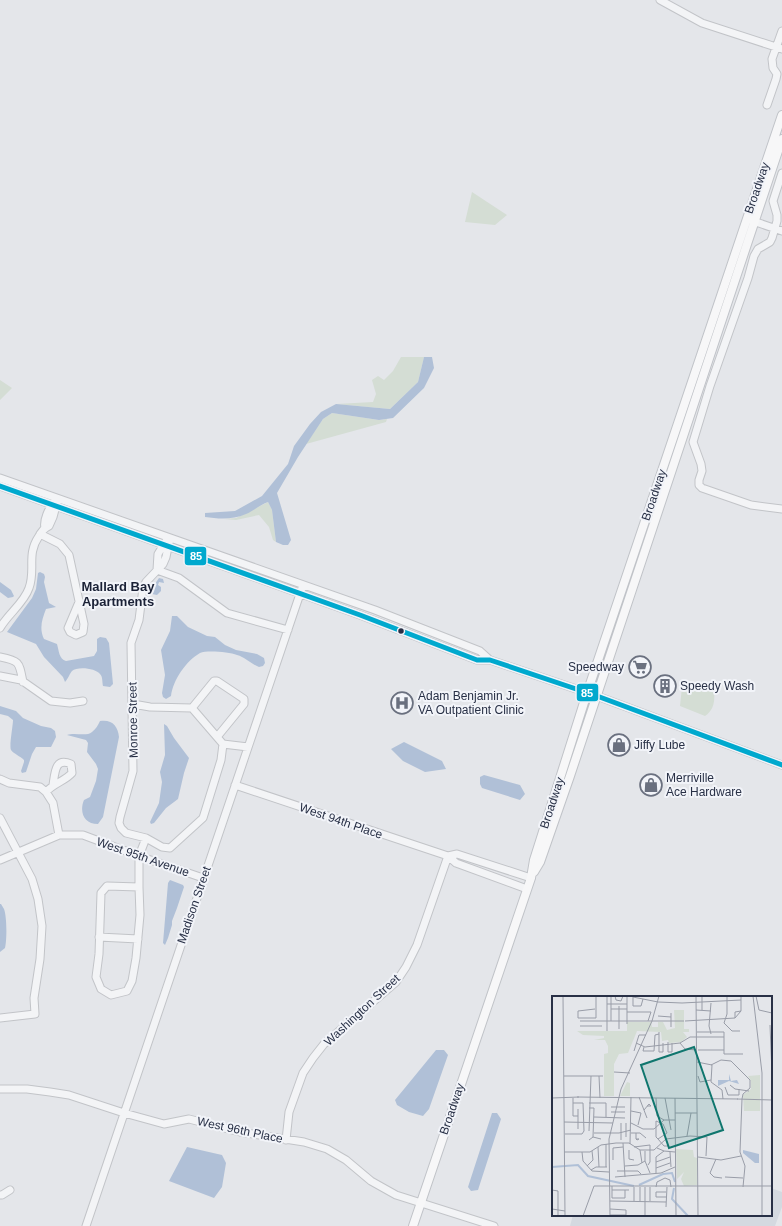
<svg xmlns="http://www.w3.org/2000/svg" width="782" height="1226" viewBox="0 0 782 1226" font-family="Arial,sans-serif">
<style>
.built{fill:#d4d9e0}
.green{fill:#d4ddd4}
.water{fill:#b0c0d7}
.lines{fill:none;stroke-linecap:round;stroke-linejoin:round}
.minor-casing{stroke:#c2c4c8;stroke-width:9}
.major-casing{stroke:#c0c3c8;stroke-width:10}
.minor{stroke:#f3f4f6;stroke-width:7}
.major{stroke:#f7f7f8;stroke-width:8}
.bus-1-casing{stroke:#f2f4f9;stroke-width:8}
.bus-1{stroke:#00a9ce;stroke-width:5}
.bus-dot{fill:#283046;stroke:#f2f4f9;stroke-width:1.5}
.labels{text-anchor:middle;stroke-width:4;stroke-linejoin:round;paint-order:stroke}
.street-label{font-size:12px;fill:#283046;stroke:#f2f4f9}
.poi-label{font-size:12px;fill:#283046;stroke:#f2f4f9;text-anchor:start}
.neighbourhood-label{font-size:13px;font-weight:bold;fill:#1a2136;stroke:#f2f4f9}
.inset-river{fill:none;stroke:#b0c0d7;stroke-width:2}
.inset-road{fill:none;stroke:#999da8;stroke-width:1}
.view{fill:#0f766e;fill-opacity:0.15;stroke:#0f766e;stroke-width:2}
.inset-edge{fill:none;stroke:#283046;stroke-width:2}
.line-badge{stroke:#f2f4f9;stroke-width:1.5}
.badge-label{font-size:11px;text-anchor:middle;font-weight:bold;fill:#fff}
</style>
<rect width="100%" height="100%" fill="#e4e6ea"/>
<!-- built -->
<path class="built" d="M771,1188L782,1192V1207L775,1226H570L573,1215H771Z"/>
<!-- green -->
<path class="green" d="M472,192L507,215L495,225L465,222Z
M401,357H424L418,382L390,409L336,404L373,402L376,394L372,380L378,376L384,380L393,371Z
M0,380L12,388L0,400Z
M332,413L379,420L387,419L386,422L306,444L323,419Z
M268,502L272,510L276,542L273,540L269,527L259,515L236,520L224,519L236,518Z
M701,684L714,691C715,701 714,710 705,716L680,706L682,687Z"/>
<!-- water -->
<path class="water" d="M424,357H432L434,368L424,388L393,418L379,420L332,413L323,419L298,457L277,493L291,540L288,545H283L276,542L272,510L268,502C260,505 253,511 246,514C232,520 219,519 205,517V513L235,511L262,496L288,464L294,446L310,424L321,412L336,404L390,409L418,382Z
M40,572L44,574L45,577L44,582L49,603L56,607L46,609C42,619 39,629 44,639L57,644C59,651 59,659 66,661L94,656L97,651V639L100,637L106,638L109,643L113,684L110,687L103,686C102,682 103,677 100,674C96,668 77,666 72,671C70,673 68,679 65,682L63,677L44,657L36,644L7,632L32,598L36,589L38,573Z
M159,578L163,579L164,583L159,582L158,585L161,587V591L157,595L152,594L150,591Z
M0,582L11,590L14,596L13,597L8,598L0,592Z
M172,616H177L188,627L207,636L215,637L225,645L236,650L257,654L264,658L265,663L263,666L259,667C251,664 245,657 237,655C229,652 207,650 200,653C186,661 173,680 171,696L166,699L163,697L162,693L165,675L161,650L170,631Z
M0,706L16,711L23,718L41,726L51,728L55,731L56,737L51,747H36L32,754L26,772L22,773L21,771L24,762V760C20,756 14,754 11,750C9,746 13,726 13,720L8,716L0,714Z
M100,721C112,719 118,726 119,737L103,817L98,824C84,824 79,812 84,800L90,797L96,781L98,769L96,764L87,752L88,743L86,740L67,735C75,732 86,737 92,732C96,729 98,725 100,721Z
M164,724L167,726L174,738L189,758L184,773L178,799L166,808L154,823L151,824L150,822L159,803L162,782L160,772L165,755Z
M404,742L442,761L446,769L425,772L403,761L391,749Z
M484,775L520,785L525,794L520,800L482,788L480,784V777Z
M170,880L183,885L184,887L177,908L172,921V925L168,938L165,945L163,943L168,883Z
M0,904H1C2,906 3,907 4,909C7,917 7,940 5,948L0,952Z
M436,1050H444L448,1055L429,1109L423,1116L409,1112L397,1105L395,1100Z
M492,1113H497L501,1119L478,1190L471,1191L468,1187Z
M187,1147L222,1155L226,1163L222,1187L214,1198L169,1181Z"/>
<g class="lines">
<!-- minor casing -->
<g class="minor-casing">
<path id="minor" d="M660,0L702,23L782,49
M767,105L776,79L777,74L773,68L772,59L782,31
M782,173L773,201L777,215V221L772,238L770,242L758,249L754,256L748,278L710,386L693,442L701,464L702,471L699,480V485L702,488L751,505L782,509
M750,220L782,231
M0,478L375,610L480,651L490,660
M0,486L360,615L477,660H490L597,696L782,765
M45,528C43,520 49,508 54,502
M40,534L60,544L69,555L84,624L83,632L76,635L70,632L68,628L79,602
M169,542L166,557L163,564L146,582L143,588L139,620L131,643L133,771L120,817L119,823L121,828L126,833L146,838L162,847L170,848L203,818L221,760L223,744
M157,570L179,578L227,613L288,630
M157,570L158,554L166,541
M0,628C8,614 24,603 29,588C36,569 26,555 39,536C42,531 44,528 49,526L53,517L57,502
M0,657C20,661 19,662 23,682
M0,676L21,680L51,701L70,703L83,701
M133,704L150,707L192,708L223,744L248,747
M192,708L214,681H217L244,699V704L217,737
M0,779L9,783L40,787L46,792L53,803L59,835
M235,785L448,856L456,863L527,889
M46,792C54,783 65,781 72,773L71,764C55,757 55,772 53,785
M0,818L32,879L38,899L42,926L40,959L34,998L35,1014L0,1018
M448,856L457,854L531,878
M0,860L59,835H83L139,856L203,878
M139,887L107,886L101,893L99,954L96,977L101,989L111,995L127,991L132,981L136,958L140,915L139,887V856L146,838
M99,937L138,939
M0,1089H27L50,1092L69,1095L124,1113L164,1124L189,1119L240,1132L304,1142L327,1149L346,1160L371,1181L396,1195L494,1226
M286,1140L289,1112L303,1073L313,1058L324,1044L396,982L406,967L417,945L448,856
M0,1195H2L10,1190
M86,1226L303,585"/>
</g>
<!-- major casing -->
<g class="major-casing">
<path id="major" d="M534,872L540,862L570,776L782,139
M413,1226L531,878L534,860L587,693L782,115"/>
</g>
<!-- minor -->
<use href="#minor" class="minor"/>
<!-- major -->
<use href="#major" class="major"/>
<!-- bus-1 casing -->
<g class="bus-1-casing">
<path id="bus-1" d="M0,486L360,615L477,660H490L597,696L782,765"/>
</g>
<!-- bus-1 -->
<use href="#bus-1" class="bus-1"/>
</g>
<!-- icons -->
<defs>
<g id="supermarket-ring" transform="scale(1.15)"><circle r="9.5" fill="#f2f4f9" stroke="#6a707f" stroke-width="1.5"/><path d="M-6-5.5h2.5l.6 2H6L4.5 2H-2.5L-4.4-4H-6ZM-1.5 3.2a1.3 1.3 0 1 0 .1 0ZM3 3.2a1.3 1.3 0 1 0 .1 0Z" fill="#6a707f"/></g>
<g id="building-ring" transform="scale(1.15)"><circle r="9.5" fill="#f2f4f9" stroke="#6a707f" stroke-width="1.5"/><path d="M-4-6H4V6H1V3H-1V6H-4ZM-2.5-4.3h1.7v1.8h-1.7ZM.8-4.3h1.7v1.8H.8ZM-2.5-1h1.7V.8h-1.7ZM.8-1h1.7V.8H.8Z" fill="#6a707f"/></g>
<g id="hospital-ring" transform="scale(1.15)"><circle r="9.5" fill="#f2f4f9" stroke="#6a707f" stroke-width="1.5"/><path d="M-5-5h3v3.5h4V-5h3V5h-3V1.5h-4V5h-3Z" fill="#6a707f"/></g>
<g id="shop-ring" transform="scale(1.15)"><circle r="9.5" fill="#f2f4f9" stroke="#6a707f" stroke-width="1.5"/><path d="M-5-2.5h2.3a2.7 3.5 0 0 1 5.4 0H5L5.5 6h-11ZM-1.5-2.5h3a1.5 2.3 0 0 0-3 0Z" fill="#6a707f"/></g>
</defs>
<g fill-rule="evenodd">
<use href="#supermarket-ring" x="640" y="667"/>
<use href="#building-ring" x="665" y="686"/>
<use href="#hospital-ring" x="402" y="703"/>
<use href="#shop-ring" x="619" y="745"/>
<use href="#shop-ring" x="651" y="785"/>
</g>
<!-- markers -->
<circle class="bus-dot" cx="401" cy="631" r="3.5"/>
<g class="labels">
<!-- street labels -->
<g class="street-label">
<text transform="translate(757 188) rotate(-71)" y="4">Broadway</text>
<text transform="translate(654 495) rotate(-71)" y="4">Broadway</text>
<text transform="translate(133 720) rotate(-91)" y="4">Monroe Street</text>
<text transform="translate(552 803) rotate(-72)" y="4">Broadway</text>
<text transform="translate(341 821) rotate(19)" y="4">West 94th Place</text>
<text transform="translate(143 857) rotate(19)" y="4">West 95th Avenue</text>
<text transform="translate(194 905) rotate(-71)" y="4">Madison Street</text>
<text transform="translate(362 1010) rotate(-43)" y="4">Washington Street</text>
<text transform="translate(452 1109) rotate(-71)" y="4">Broadway</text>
<text transform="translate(240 1130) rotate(12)" y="4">West 96th Place</text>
</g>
<!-- poi labels -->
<g class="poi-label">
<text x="624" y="671" text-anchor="end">Speedway</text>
<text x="680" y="690">Speedy Wash</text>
<text x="418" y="700">Adam Benjamin Jr.<tspan x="418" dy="14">VA Outpatient Clinic</tspan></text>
<text x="634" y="749">Jiffy Lube</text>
<text x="666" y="782">Merriville<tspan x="666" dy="14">Ace Hardware</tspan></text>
</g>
<!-- neighbourhood labels -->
<g class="neighbourhood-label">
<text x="118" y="591">Mallard Bay<tspan x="118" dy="15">Apartments</tspan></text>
</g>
</g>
<!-- overview -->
<g transform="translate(552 996)">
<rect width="220" height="220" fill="#e4e6ea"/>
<path d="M122,14H132V33H137V36H131L135,41L129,46L117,47L116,44L110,45L109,36L85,35L76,57L67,58L62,68V100H52V58L56,57V50L53,44H42L52,42V40L31,39L25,35H75V26H99L100,31H106V26H111L115,34L123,32ZM208,79V115H192L191,99L199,93V85L196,80ZM75,86L78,87V100H68ZM124,153L141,154L142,161L145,162V189L132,190L129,183L132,176L125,183Z" fill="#d4ddd4"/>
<path d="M177,78L179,85L185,84L187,88L177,85L166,90V84H177ZM191,154L207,158V167H203L191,157Z" fill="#b0c0d7"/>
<path class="inset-river" d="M0,171L26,169L36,180L82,190M87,189L111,178L120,177L123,186M122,192L120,203L136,220"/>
<path class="inset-road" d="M11,0L13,220M55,0V35M59,0V25M63,0L64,4L69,5L71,0M81,0V10H89L91,3M144,0L146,220M175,0V18L172,27L180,35H188M201,0L210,77V220M204,0L207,14L220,17M81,1L106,6L130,7L189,4M150,1V14M159,7L157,30L159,38M55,8H75M43,13L26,15V22H44V0M59,13H75M144,14L159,15M75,16H99L96,25M106,20L119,21M183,22V16L189,15M28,25H119V17M133,25L183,22L189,15V0M75,28V0M218,29L220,78M28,30H50M119,31V25H132M67,33V10M107,36V56H111V47M145,36H172V58H191M116,46V56H120V47M84,47L93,51L128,47L138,41H172M128,47L133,53L145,54M92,51L91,55H102L103,39L107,38M146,54H172M82,55L87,39H94M145,66L160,69L159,86L170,94L171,103M159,69L169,64L179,65L198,84V92L191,98L190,103L188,156L193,170L191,191M62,76L78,77M12,80H51M47,80L48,102M146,80L148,86L159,84M178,89L183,93L197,95M173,91L176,99H187V93M25,101L186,103M87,101L95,122M0,102L27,101M21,102V120H26M104,102L105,120L112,124M113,102L119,134M123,102L124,220M185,103L220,104M37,107H54V121M59,111H73M37,112H42L41,141M26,113V133M92,114L97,108L99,110H95M79,115L89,117L86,129M59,116H73M123,117H145M42,121L73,122M12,126L61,127M69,127V144M74,127V141M79,127L91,133H102L112,124H123M37,135L39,80M42,137H67L79,134M79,137H88L94,142M84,137V143H87L85,144L84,143M13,138H30L32,135L31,107H21M135,140L139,117M106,143L115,137L111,128L104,125V141L106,143L112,150H117M37,144L41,141L49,143M71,147L73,181M54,148V171M78,148L79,101M46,151L47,171M82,151L98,149V166L96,169M105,152L112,155L123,156M77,154V163L82,164M88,154L90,167M93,155V165L98,177M12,156H38L49,149L64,147H77L88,154H102L114,143L138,140L155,141L154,160M30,156L31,165L40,175L57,176M118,156L119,171M146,161L169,164L189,160M164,163L158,177L162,181L170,182M61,164V152L71,151M104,166L118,161M35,170L41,164L40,155M73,170L86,169L93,165M104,172L118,167M39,174L44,171H55M65,175H86L89,178M104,177V161L112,155M63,181L109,177L123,171M173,181L191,182M60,190V202H73V194M88,191V205M98,191V205M104,191L105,186L113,182L118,184L119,191M0,194L6,195V220M60,194H77M114,201H104V196H114M58,205L114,206M82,205V191M114,211L115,191M0,213L13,215M58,213L74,214V219H58M31,220L42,190H220M58,220L57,143L69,93L100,25L107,0M93,220V191"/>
<path class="view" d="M142,51L171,134L117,152L89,69Z"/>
<rect width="220" height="220" class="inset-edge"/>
</g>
<g class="line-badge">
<rect x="184" y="546" width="23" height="20" rx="4" fill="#00a9ce"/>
<rect x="576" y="683" width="23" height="19" rx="4" fill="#00a9ce"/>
</g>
<g class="badge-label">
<text x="196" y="560">85</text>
<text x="587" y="697">85</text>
</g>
</svg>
